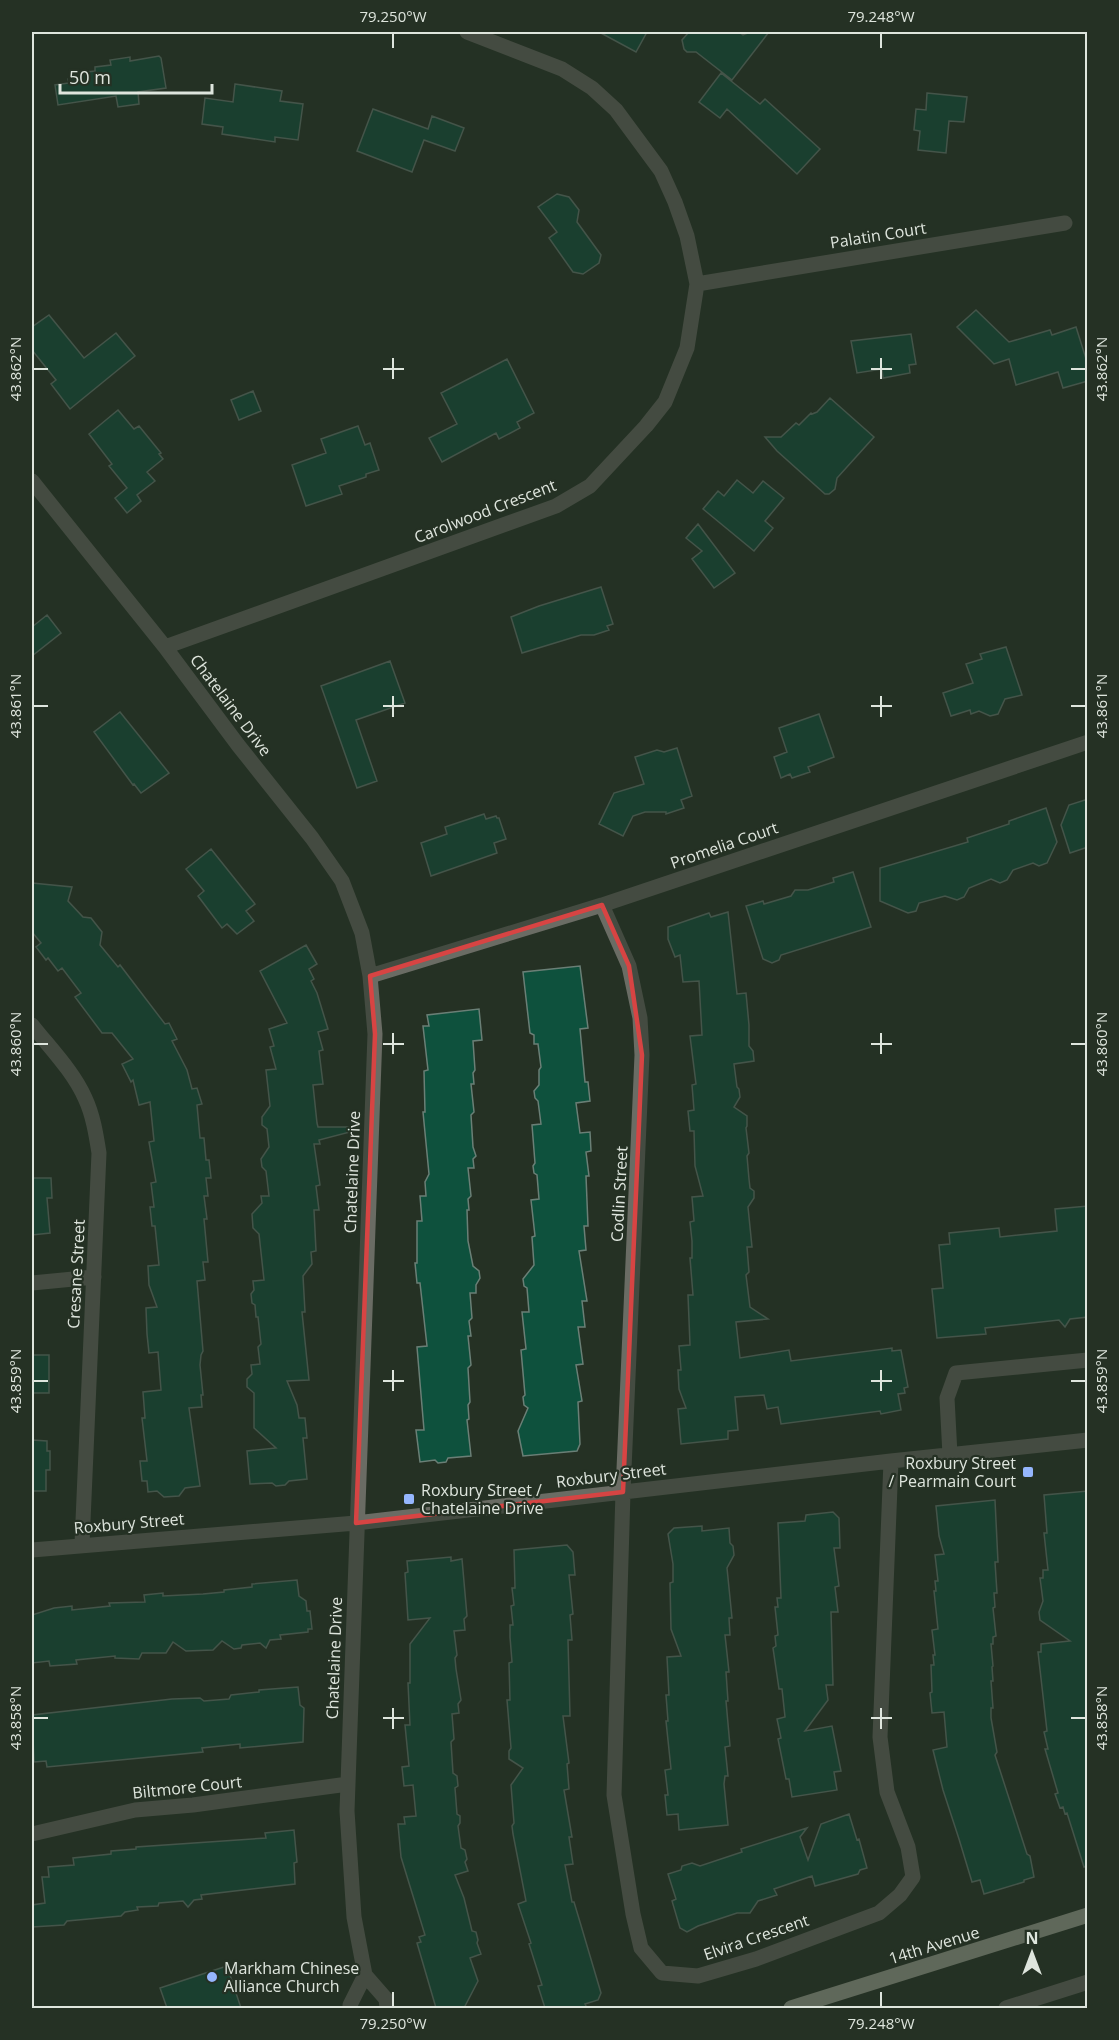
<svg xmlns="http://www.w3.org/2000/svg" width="1119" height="2040" viewBox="0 0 1119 2040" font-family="'Open Sans',sans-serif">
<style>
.building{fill:#0e513d;stroke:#6a7f76;stroke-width:1.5}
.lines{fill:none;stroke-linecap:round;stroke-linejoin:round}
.minor{stroke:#6a6c64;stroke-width:15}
.major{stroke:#a6ab9b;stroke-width:15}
.marked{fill:none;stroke:#d74443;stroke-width:4.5;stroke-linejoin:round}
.ticks{fill:none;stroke:#dee5dd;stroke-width:2}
.poi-dot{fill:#95b6fd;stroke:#253124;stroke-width:2}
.labels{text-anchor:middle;stroke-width:4.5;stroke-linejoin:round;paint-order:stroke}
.street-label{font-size:16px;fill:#dee5dd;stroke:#253124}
.poi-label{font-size:16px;fill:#dee5dd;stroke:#253124;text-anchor:start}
.neatline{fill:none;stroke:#dee5dd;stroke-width:2}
.ticks-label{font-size:15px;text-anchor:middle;fill:#dee5dd}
</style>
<rect width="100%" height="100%" fill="#253124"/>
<!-- building -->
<path class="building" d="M599,32H647L636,52Z
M689,32H739L743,35L750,32H769L732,80L696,52H687L684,49L682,40Z
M159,56L161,58L166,88L138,92L139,104L118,107L116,96L58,105L55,85L69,83L68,79L79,77L78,73L95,71V67L111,65L110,60L130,57V61Z
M721,73L760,104L765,99L820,149L797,174L727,109L720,118L699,102Z
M235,84L282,91L280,101L303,104L298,140L275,137V142L222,134L223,127L202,124L205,98L233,102Z
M927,93L967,97L964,122L949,121L946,153L918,150L920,131L914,130L916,109L926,110Z
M373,109L428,129L432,116L464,128L455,151L424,140L412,172L357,151Z
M557,194L569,197L579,210L577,222L601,255L599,263L583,274L573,272L549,238L557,232L538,207Z
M976,310L1009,342L1050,330L1052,335L1076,327L1088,365V381L1063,388L1058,372L1016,385L1009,359L994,364L957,327Z
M49,315L84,358L116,333L135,356L70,409L51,384L56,380L32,350V327Z
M911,334L916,364L909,365L910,373L883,378L882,369L857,373L851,341Z
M507,359L534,413L517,422L520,428L499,439L496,433L442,462L429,438L457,424L441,393Z
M253,391L261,411L239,420L231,400Z
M830,398L874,437L837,478L835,489L829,494H825L777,451L765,437H781L796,423L799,425L811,413L812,414L817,412Z
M118,410L134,429L139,426L161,453L159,454L163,459L147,472L155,481L137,495L141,501L127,513L115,498L127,488L109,466L112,464L89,434Z
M358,426L365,445L370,443L379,470L366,474V477L339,486L342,494L306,506L292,465L326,453L321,439Z
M737,480L753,493L763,481L784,498L765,521L773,528L754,551L703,509L718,491L724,496Z
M698,524L735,573L714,588L692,559L702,551L686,538Z
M601,587L613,624L607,626L609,630L594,635H581L522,653L511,617L539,606Z
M47,615L61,633L32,656V627Z
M1006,647L1022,695L1005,699L998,714L990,716L979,711L971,714L970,710L951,716L943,693L973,683L966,664L982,659L980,654Z
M390,661L405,703L356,720L377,781L357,788L321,686Z
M120,712L169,773L141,793L134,784L133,785L94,732Z
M819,714L834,757L808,767L810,772L792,778L790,774L781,778L774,757L787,752L779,728Z
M677,748L692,796L681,800L684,808L666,814V812H645L633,816L623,836L599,824L614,793L644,784L635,757L657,750L664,752Z
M1088,799V847L1070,853L1061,825L1069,805Z
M1046,808L1057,842L1047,863L1039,866L1033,863L1013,870L1007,880L1000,883L991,879L969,888L964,897L957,900L945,896L919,903L916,911L908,913L880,901V868L968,842L967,838L1009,824V821Z
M484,814L486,819L496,816L497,818H499L506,839L494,843L497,853L431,876L421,843L447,834L445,827Z
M211,849L255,904L246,911L254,921L237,934L227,924L222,928L198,896L204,891L186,869Z
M853,872L871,927L781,955L779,960L772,963L763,959L746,906L763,901L764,904L791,896L795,890H808L834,882L833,878Z
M32,883L72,887L68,901L83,917L91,918L102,932L100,945L118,967L120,965L165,1024L169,1023L177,1039L172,1041L187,1070L192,1089L197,1088L202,1104L197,1105L200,1138H204L206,1160H209L211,1178H206L208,1196H204L207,1219H204L208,1262H203L205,1280L197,1281L203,1351L201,1355L200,1365L203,1395H201L202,1407L189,1408L200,1486L185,1488L179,1496L164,1497L157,1491L148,1492L147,1481H142L140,1461H147L142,1418H145L143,1392L161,1390L158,1352L149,1353L147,1334L146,1308L157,1307L149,1285L148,1266L159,1265L155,1226H152L150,1207H154L151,1183L156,1182L149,1142L154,1141L150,1102L139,1105L133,1080L131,1082L122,1064L133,1059L112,1033H102L75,997L81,993L62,968L58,971L48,958L46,960L36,947L41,943L32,932Z
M728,912L737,994L746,993L749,1025V1046L753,1051L754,1061L734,1064L737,1087L739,1089L740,1097L734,1107L747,1116V1126L746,1128L749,1153L747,1156L749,1179L750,1188L754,1191V1198L748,1207L752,1247H747L749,1272L746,1275L750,1307L768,1319L736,1322L740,1358L789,1350L791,1361L892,1348V1351L901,1350L908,1387L904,1388L905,1393L898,1394L901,1410L881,1414L880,1411L781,1424L778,1407L767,1409L764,1395L735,1397L738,1430L728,1431V1439L681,1444L678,1409L686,1408L679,1389L678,1370H681L679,1346L690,1345L688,1295H693L690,1258H692V1241L690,1222L694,1221L692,1197L703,1196L695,1166L694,1131H690L688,1111L694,1110L692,1085L696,1084L690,1036L702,1035L699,981L683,982L680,955L675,957L668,939V927L709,913L711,917Z
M306,945L317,964L309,969L314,979L311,981L317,993L328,1029L318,1032L323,1050L319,1051L323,1084L313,1085L317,1123L318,1127H350V1132L319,1140L320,1144H314L320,1185L316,1186L319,1210H314L316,1251L311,1252L312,1264L303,1276L305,1312H302L309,1380L287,1381L297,1405L299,1418H305L307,1438H303L307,1479L289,1481L285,1485L276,1486L272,1483L250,1484L247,1451L276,1448L254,1428V1393L247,1387V1379L252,1374L251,1365L260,1364L258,1347L261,1344L258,1317H256L255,1305L252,1303L251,1294L254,1290L253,1281L264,1280L259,1234L253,1228L252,1214L262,1203L261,1196H269L266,1171L262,1167L261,1159L269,1147L267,1129L262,1125V1117L270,1106L266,1070L276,1069L270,1047L274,1046L269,1029L287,1023L260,971Z
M580,966L588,1028L580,1029L585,1082H588L590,1101L576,1103L580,1133L590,1132L591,1151L586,1152L589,1176H586L588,1226H584L586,1250L579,1251L587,1301H582L585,1327H578L583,1364L576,1365L582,1401L578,1402L580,1444L577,1451L523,1456L518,1431L528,1408L524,1405L523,1397L525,1395L521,1350L526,1349L522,1312H529L527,1288L524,1286L523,1279L534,1265L532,1237L535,1236L531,1200L539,1199L537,1175L534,1173L533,1166L535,1163L532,1125L541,1124L538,1101L535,1098L534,1091L539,1085V1070L541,1067L538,1044H534V1035L530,1033L523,972Z
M479,1009L482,1040L473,1041L475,1070L473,1073L474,1084H471L474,1112L471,1115L473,1147L476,1156L473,1159L474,1168H468L471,1196L468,1199L469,1210H467L468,1241L473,1266L479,1271L480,1278L476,1285V1293H470L472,1318L469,1321L471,1336H468L471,1365L468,1368L470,1402L468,1405L469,1419L467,1420L471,1456L448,1458L446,1462L438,1463L435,1460L420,1462L416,1430H424L417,1347L427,1346L420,1283H417L415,1263H417V1221H422L420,1196H426L425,1182L429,1174L423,1112H425L424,1071L428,1070L423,1026H429L427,1015Z
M32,1178H51L52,1198H47L50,1233L32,1235Z
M1088,1206V1317L1070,1319L1065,1327L1059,1320L985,1328L986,1334L937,1338L932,1289L943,1288L939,1245L950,1244L949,1233L999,1228L1000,1237L1057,1231L1055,1209Z
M32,1355H49V1393H32Z
M32,1440L47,1441V1451H50V1470H46V1491H32Z
M1088,1491V1866L1084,1867L1067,1813L1065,1814L1063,1807L1060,1808L1055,1794L1058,1793L1045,1749H1048L1044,1732L1047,1731L1038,1652H1041V1644L1070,1641L1040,1620L1039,1612L1043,1601L1040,1578H1043V1570H1048L1044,1533H1047L1044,1495Z
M995,1500L998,1562H995L997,1593H994L995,1607L993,1608L996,1636L993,1637V1644H991L993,1666L992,1667L993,1681H991L993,1708H991V1718L997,1752L995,1755L1027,1854L1030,1856L1034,1877L1024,1880V1882L984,1894L980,1880L972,1882L959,1839L943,1790L933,1750L947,1747L944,1712L932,1713L930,1693L932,1692L931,1665H934L933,1655H935L932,1630L938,1629L934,1591H936L935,1581H938L935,1555L944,1554L939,1536L936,1506Z
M833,1512L839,1518L840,1548H834L839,1586L835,1587L838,1612H831L833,1685H826L828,1700L805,1731L832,1726L841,1771L834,1772L837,1790L792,1797L789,1779H786L778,1739L781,1738L777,1719L785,1717L782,1689H779L773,1648L776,1646L775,1636L778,1635L775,1607H778L777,1598H781L778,1523L805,1521L806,1515Z
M702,1526V1531L729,1528L730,1543L733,1546L734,1555L727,1568L732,1618H729L730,1635H725L729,1672H726L728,1701H726L730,1746L725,1747L728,1776H725L724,1784L728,1825L679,1830L678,1814L667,1815L665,1795H668L665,1770L671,1769L666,1721H668L666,1695H669L667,1657L681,1656L671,1629L670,1583L673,1582V1564L668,1534L674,1528Z
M567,1545L573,1552L575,1575H569L573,1614L570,1615L572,1640H568L570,1716H563L569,1763L567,1764L569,1789L564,1790L572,1837H569L573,1864L565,1865L572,1902H574L580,1922L601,1993L598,2000L585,2004L587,2008H545L538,1986L542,1985L529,1944L531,1943L518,1904L526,1901L513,1834L512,1826L514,1823L511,1785L523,1768L509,1759V1751L511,1748L507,1700H510L509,1663L512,1662L510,1637V1625H513L511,1606L514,1605L512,1588H515L514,1550Z
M451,1557V1561L462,1559L467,1616L464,1619L465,1630L454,1631L457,1655L455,1658L456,1669L461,1700L458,1704L459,1713L452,1714L454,1739L451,1742L453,1773L457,1776L458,1786L455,1788L457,1814L460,1816V1823L458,1826L461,1848L465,1850L467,1859L465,1862L468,1871L455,1875L464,1898L472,1931L476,1932L478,1940L477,1943L481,1954L470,1958L478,1981L464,2008H436L417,1943L421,1942L419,1937L425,1935L401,1857L398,1824H405L404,1817L416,1816L413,1785L404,1786L402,1767L409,1766L405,1725H410L408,1683H410V1644L430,1618L408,1620L405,1573L408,1572L407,1561Z
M297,1580L299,1596L306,1601L307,1611H310L312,1629H308V1632L280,1635L281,1639L270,1640L266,1648L260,1643L242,1645L241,1648L234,1649L222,1641L213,1650L186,1651L173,1642L166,1653H142L139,1659L115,1658V1656L76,1660L77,1664L50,1666L49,1661L32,1663V1615L54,1608L72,1606V1610L110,1606L109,1603L145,1602L144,1595L163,1593V1596L203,1594L224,1592V1590L252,1587V1584Z
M298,1687L300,1705L304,1708L303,1742L240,1748V1744L202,1748L203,1752L47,1767L46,1761L34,1762L32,1715L172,1699L200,1698L204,1701L229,1699L231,1695L259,1692V1690Z
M849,1814L857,1840L859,1839L867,1868L860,1870L858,1874L815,1886L812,1876L774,1889L777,1895L758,1901L750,1913H737L698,1926L687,1932L680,1928L672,1901L676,1899L668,1874L681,1870L682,1866L692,1863L700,1866L742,1852L741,1849L807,1828L800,1837L808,1860L821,1824Z
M294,1830L297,1862L294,1863L295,1884L201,1895L202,1899L194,1900L188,1907L183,1901L159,1903L158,1906L137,1907L138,1910L125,1912L121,1916L67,1921L64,1925L32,1927V1905L45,1903L42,1877H49L48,1867L74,1865L73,1858L111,1854V1851L136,1849V1847L266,1838L265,1833Z
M227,1966L241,2008H167L160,1988Z"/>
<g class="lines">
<!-- minor -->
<path class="minor" d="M697,284L1065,223
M32,481L165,647L238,745L312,838L342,881L362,933L370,976L375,1034L347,1811L354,1917L365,1975L386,1999L387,2008
M165,647L556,506L590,486L646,426L665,402L687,348L697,284L687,236L675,202L661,171L616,110L592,88L562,69L467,32
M602,905L629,966L640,1018L642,1055L623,1492L614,1795L633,1914L641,1948L662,1973L698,1976L756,1959L879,1913L900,1895L913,1877L908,1847L887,1792L880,1737L891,1461
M370,976L602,905L1088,742
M32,1025C50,1048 73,1071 85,1098C93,1115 96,1134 99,1153L82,1544
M32,1283L94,1277
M950,1455L947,1398L956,1373L1088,1360
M32,1550L356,1523L891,1461L1088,1440
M32,1834L135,1810L193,1805L348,1784
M351,2008L350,2005L365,1975
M1006,2008L1088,1982"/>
<!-- major -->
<path class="major" d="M791,2008L1088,1915"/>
</g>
<!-- marked area -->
<path d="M0 0H1119V2040H0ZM602,905L629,966L642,1055L623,1492L356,1523L375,1034L370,976Z" fill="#253124" fill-opacity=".55" fill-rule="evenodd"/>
<path class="marked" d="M602,905L629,966L642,1055L623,1492L356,1523L375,1034L370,976Z"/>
<!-- ticks -->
<path class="ticks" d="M393,33V48M881,33V48M393,358V379M881,358V379M33,369H48M383,369H404M871,369H892M1071,369H1086M393,696V717M881,696V717M33,706H48M383,706H404M871,706H892M1071,706H1086M393,1033V1054M881,1033V1054M33,1044H48M383,1044H404M871,1044H892M1071,1044H1086M393,1370V1391M881,1370V1391M33,1381H48M383,1381H404M871,1381H892M1071,1381H1086M393,1708V1729M881,1708V1729M33,1718H48M383,1718H404M871,1718H892M1071,1718H1086M393,1992V2007M881,1992V2007"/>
<!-- markers -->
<g class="poi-dot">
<rect x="1022" y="1466" width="12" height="12" rx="3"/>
<rect x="403" y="1493" width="12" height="12" rx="3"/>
<circle cx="212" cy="1977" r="6"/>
</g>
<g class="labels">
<!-- street labels -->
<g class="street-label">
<text transform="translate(878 235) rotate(-9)" y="6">Palatin Court</text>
<text transform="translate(485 511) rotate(-21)" y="6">Carolwood Crescent</text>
<text transform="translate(231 705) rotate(53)" y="6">Chatelaine Drive</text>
<text transform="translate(724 845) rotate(-19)" y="6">Promelia Court</text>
<text transform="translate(352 1172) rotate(-88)" y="6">Chatelaine Drive</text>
<text transform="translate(619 1194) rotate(-87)" y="6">Codlin Street</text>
<text transform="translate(76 1274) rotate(-87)" y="6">Cresane Street</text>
<text transform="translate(611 1475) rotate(-7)" y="6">Roxbury Street</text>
<text transform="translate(129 1523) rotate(-5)" y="6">Roxbury Street</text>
<text transform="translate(334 1658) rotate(-88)" y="6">Chatelaine Drive</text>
<text transform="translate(187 1787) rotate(-6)" y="6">Biltmore Court</text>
<text transform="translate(756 1937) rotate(-19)" y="6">Elvira Crescent</text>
<text transform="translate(934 1945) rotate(-17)" y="6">14th Avenue</text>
</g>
<!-- poi labels -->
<g class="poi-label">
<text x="1016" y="1469" text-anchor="end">Roxbury Street<tspan x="1016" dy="18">/ Pearmain Court</tspan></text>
<text x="421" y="1496">Roxbury Street /<tspan x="421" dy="18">Chatelaine Drive</tspan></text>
<text x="224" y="1974">Markham Chinese<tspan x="224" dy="18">Alliance Church</tspan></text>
</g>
</g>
<!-- border -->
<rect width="1119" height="2040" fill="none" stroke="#253124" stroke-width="66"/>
<!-- north arrow -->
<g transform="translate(1032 1953)" stroke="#253124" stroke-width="4.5" paint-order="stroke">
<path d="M0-4.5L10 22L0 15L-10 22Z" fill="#dee5dd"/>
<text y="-9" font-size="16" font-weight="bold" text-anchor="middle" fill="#dee5dd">N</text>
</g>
<!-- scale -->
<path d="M60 84v9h152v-9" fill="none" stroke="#dee5dd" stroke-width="3"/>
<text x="69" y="84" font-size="18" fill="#dee5dd" stroke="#253124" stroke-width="4.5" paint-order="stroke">50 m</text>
<rect x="33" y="33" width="1053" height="1974" class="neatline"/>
<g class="ticks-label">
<text x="393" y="22">79.250°W</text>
<text x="881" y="22">79.248°W</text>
<text transform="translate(16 369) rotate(-90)" y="5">43.862°N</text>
<text transform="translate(1102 369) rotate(-90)" y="5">43.862°N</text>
<text transform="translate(16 706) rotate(-90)" y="5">43.861°N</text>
<text transform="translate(1102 706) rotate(-90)" y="5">43.861°N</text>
<text transform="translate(16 1044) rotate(-90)" y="5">43.860°N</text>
<text transform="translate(1102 1044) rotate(-90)" y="5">43.860°N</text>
<text transform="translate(16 1381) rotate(-90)" y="5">43.859°N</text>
<text transform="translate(1102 1381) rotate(-90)" y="5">43.859°N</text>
<text transform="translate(16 1718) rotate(-90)" y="5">43.858°N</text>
<text transform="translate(1102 1718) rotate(-90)" y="5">43.858°N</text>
<text x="393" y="2029">79.250°W</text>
<text x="881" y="2029">79.248°W</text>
</g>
</svg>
